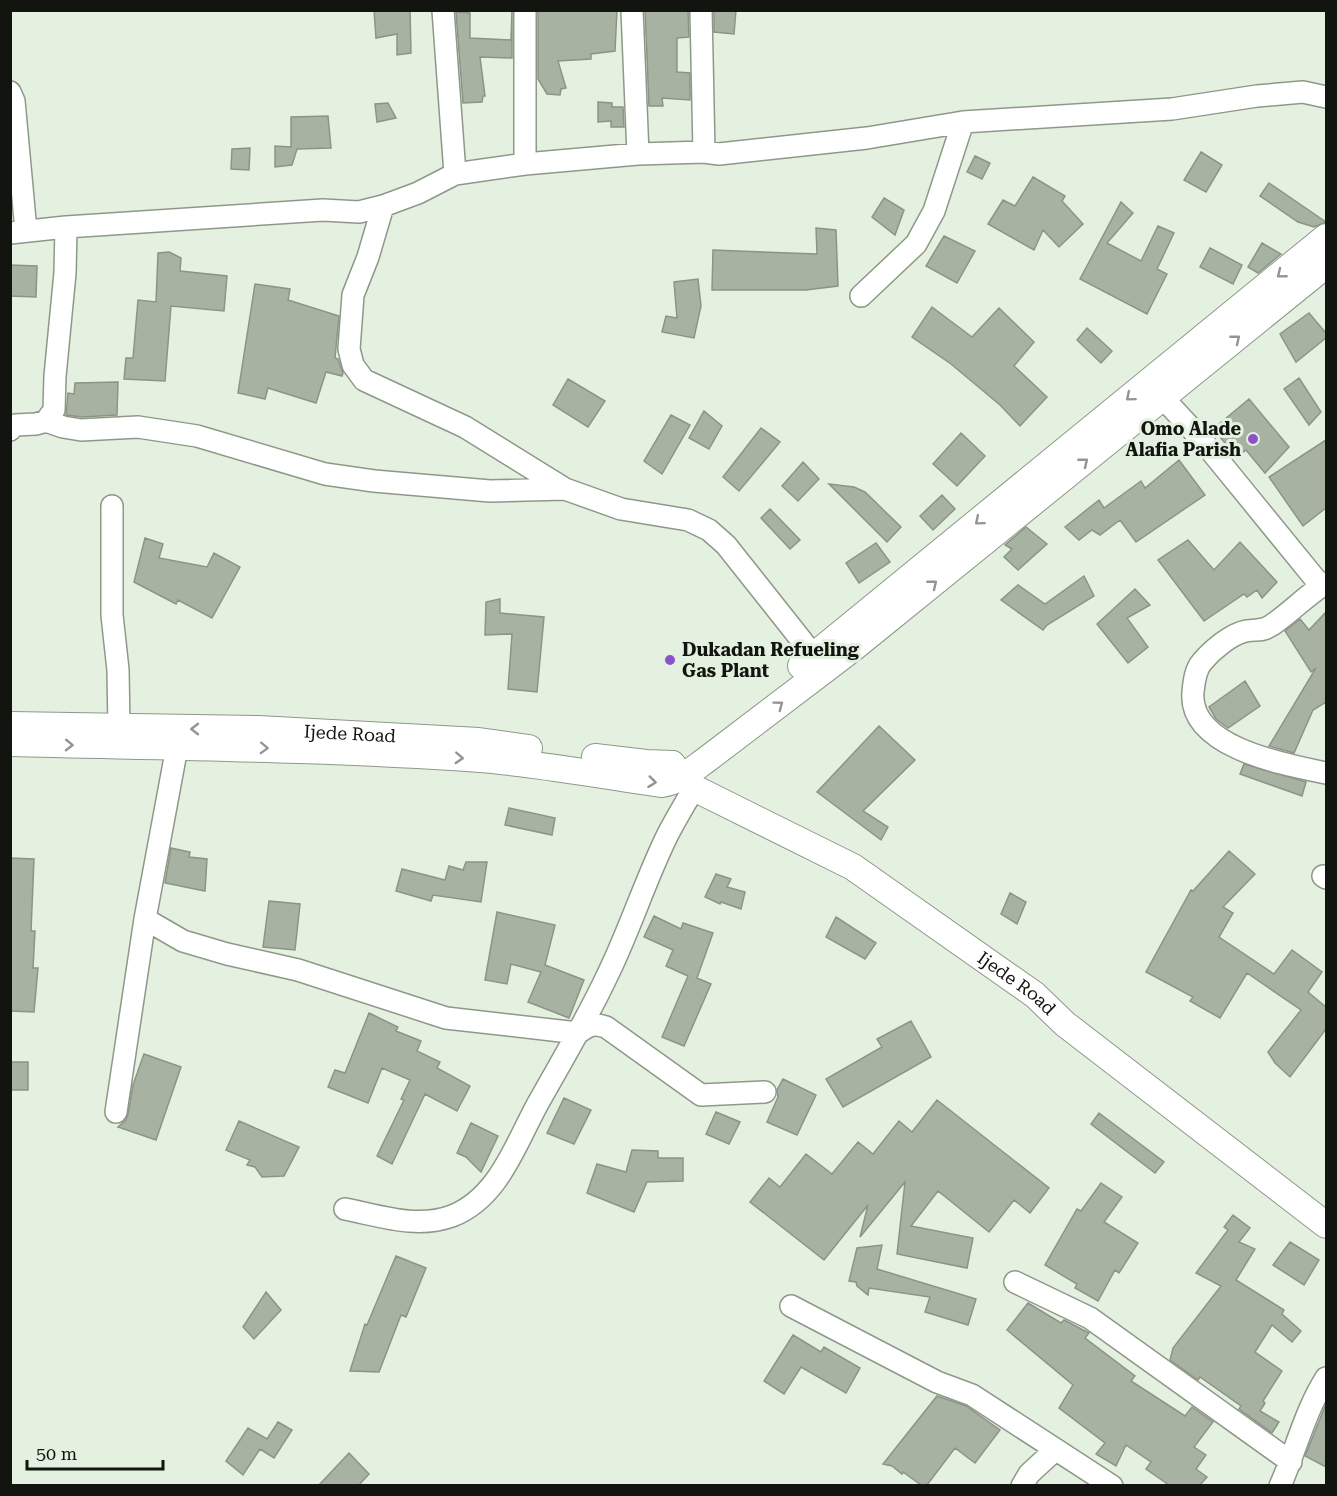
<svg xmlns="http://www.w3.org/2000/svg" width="1337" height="1496" viewBox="0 0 1337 1496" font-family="'Roboto Serif',serif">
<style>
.building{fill:#a8b2a3;stroke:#8b9586;stroke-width:1.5}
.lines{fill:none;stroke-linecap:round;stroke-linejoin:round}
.minor-casing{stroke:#8e9889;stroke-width:24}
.major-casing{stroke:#8e9889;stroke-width:28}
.minor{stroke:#fff;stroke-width:21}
.major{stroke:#fff;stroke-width:26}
.oneway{stroke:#949593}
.poi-dot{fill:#8c52c9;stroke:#e5f1e0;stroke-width:2}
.labels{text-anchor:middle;stroke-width:6;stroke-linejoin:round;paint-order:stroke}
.poi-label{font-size:18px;font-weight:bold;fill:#11140f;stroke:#e5f1e0;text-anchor:end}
.street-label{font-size:18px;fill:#11140f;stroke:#e5f1e0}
</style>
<rect width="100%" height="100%" fill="#e5f1e0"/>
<!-- building -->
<path class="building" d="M374,10H410L411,53L397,55V34L376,38Z
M512,10V58L480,57L485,96H483L482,102L463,103L456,12L470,13V38L511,40Z
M538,10H617L615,51L591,54V59L558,61L566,88L561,89L560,95L547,94L538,79Z
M645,10H688L689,37L677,38V72L690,73V100L662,98L663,106H649Z
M714,10H736L734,34L714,32Z
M598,102L612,103V107H623L624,127H611V121L598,122Z
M388,103L396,118L377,122L375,104Z
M328,116L331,148L297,149L292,165L275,167V146L291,147V117Z
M250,148L249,170L231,169L232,149Z
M1201,152L1222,165L1206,192L1184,180Z
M975,156L990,163L982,179L967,172Z
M1033,177L1065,196L1062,201L1083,224L1059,247L1043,230L1034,250L988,224L1003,200L1015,206Z
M1269,183L1326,222L1314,227L1298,222L1260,196Z
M884,198L904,210L895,235L872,217Z
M1121,202L1133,213L1107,243L1141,261L1158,226L1174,233L1157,269L1167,274L1147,314L1080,279Z
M816,228L836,230L838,286L806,290H712L713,250L817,254Z
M944,236L975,251L957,283L926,266Z
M1262,243L1281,254L1258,273L1248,267Z
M1210,248L1242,265L1233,284L1200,267Z
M169,252L181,258L180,271L227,276L224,311L171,306L165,381L124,379L126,358H133L138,300L156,302L158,253Z
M10,265L37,266L36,297L10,296Z
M698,279L701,306L694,338L662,332L666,316L677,318L674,282Z
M255,284L290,289L288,300L339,316L335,358L338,359L343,373L342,376L326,372L316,403L268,388L265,399L238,393Z
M932,307L972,337L999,308L1034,342L1014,366L1047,397L1020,426L1000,405L951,364L912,337Z
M1309,313L1326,333V338L1296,362L1280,334Z
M1087,328L1112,351L1101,363L1077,340Z
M1299,378L1321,412L1309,425L1284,389Z
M568,379L605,401L588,427L553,405Z
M118,382L117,415L82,417L66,415L68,393L74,394L75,383Z
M1249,399L1289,447L1265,473L1246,450L1237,457L1213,429Z
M704,411L722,426L709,449L689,438Z
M671,415L690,425L662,474L644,461Z
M761,428L780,442L739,491L723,477Z
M961,433L985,456L957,486L933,464Z
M1326,440V508L1303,526L1269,477Z
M1179,460L1205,495L1136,542L1120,520L1100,535L1092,530L1079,540L1065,527L1099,500L1104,508L1141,481L1145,488Z
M803,462L819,479L798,501L782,486Z
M829,484L854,487L865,492L901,527L887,542Z
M942,495L955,509L933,530L920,516Z
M770,509L800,540L790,549L761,518Z
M1026,527L1047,544L1018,570L1004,557L1012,549L1005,545Z
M145,538L163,544L159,558L207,567L214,553L240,567L212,618L178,600L176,604L134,582Z
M1188,540L1214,570L1240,542L1277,582L1262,598L1257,590L1247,597L1244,594L1204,621L1158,560Z
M876,543L890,562L859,583L846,563Z
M1084,576L1094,596L1047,625L1043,630L1001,600L1018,585L1045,604Z
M1135,589L1150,605L1127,618L1148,647L1128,663L1097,624Z
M500,599V613L544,617L537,692L508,689L512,634L485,635L486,602Z
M1326,612V702L1313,710L1294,753L1269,746L1316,668L1311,672L1285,631L1300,619L1309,630Z
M1245,681L1260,706L1228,728L1216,719L1209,707Z
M879,726L915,760L863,811L888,827L881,840L817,792Z
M1244,764L1306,782L1302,796L1240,774Z
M509,808L555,818L552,835L505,825Z
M171,848L190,852L189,857L207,859L205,891L165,883Z
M1229,851L1255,874L1223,907L1233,913L1219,937L1274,974L1292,950L1322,972L1308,992L1326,1007V1029L1290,1077L1275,1063L1268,1052L1301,1010L1247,973L1220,1018L1190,1001L1193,997L1146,972L1191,890L1193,891Z
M10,858L34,859L31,931H35L33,968H38L34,1012L10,1011Z
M466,862H487L481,902L433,895L431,901L396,891L402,869L445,880L449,866L463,870Z
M716,874L731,879L727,887L745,892L741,909L721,902L720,904L705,897Z
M1010,893L1026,902L1017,924L1001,914Z
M269,901L300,904L295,950L263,947Z
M497,912L555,925L545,965L584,980L569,1018L528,1002L541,972L511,964L507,984L485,980Z
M654,916L681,929L683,923L713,933L697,978L711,984L684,1046L662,1037L688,976L666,966L673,950L644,937Z
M836,917L876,943L865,959L826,937Z
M369,1013L398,1027L396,1031L421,1041L417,1051L440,1062L437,1068L470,1086L457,1111L425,1094L392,1164L377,1156L404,1100L401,1099L410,1080L382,1068L368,1103L328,1087L335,1070L345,1073Z
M911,1021L931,1057L843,1107L826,1079L882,1047L877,1039Z
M144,1054L181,1067L156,1140L118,1127L126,1120L128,1114L133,1085Z
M10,1062H28V1090H10Z
M783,1079L816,1095L797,1135L767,1122L778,1097L777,1090Z
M564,1098L591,1110L574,1144L547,1133Z
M937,1100L1049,1188L1030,1213L1014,1200L989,1232L938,1191L911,1226L973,1238L967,1268L897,1254L905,1182L860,1237L868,1205L824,1260L750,1202L769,1178L780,1187L806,1154L832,1174L858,1142L873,1154L899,1121L912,1132Z
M716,1112L740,1122L729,1144L706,1134Z
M1099,1113L1164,1162L1155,1173L1091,1124Z
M239,1121L299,1147L284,1176L262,1177L255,1167L247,1165L250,1160L226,1150Z
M471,1123L498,1136L481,1172L466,1157L457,1153Z
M632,1150L658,1151V1158H683V1181L647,1182L634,1212L587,1193L597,1164L626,1172Z
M1101,1183L1122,1197L1104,1222L1138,1243L1119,1273L1115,1270L1098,1301L1075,1288L1077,1284L1045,1265L1077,1209L1081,1211Z
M1233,1215L1250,1228L1239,1242L1255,1249L1236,1280L1284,1310L1282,1314L1301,1331L1292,1342L1272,1325L1255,1352L1282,1371L1263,1401L1265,1403L1260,1411L1279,1422L1272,1433L1239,1409L1241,1406L1200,1377L1198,1380L1170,1360L1173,1348L1221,1286L1196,1273L1228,1230L1224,1227Z
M1290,1242L1319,1260L1304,1285L1273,1265Z
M882,1245L877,1269L976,1299L968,1325L925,1312L930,1297L869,1288L868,1295L857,1286L856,1282L849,1281L857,1248Z
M396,1256L426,1268L406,1317L401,1315L379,1372L350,1371L365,1324L367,1325Z
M266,1292L281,1310L254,1339L243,1327Z
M1028,1303L1061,1323L1064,1320L1089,1333L1085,1338L1135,1376L1131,1381L1185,1416L1192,1407L1213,1422L1194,1447L1206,1455L1196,1469L1207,1477L1200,1485H1169L1146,1469L1151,1462L1126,1445L1116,1466L1096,1454L1105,1443L1059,1408L1073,1385L1007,1330Z
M793,1335L821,1352L824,1347L860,1368L846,1393L801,1367L784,1394L764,1381Z
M937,1396L966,1406L1000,1430L975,1463L955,1448L927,1485H921L903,1472L902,1474L892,1466L883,1464Z
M1326,1404V1467L1305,1456Z
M278,1422L292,1430L274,1458L260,1449L243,1475L226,1461L248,1428L267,1439Z
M349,1453L369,1474L359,1485H319Z"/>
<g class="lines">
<!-- minor casing -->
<g class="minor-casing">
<path id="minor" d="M443,10L455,174
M632,10L638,154
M701,10L704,152
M10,92L14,101L26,231
M525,164V10
M383,206L368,257L353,295L349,349L353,365L364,380L465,427L565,489L621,509L688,520L709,530L726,545L814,656
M10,233L66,227L323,210L359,212L383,206L418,193L455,174L525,164L638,154L704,152L719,154L867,138L963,122L1172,109L1257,96L1303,92L1326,97
M861,296L916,244L934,211L963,122
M1163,398L1202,440L1321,586
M46,421L63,427L81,430L138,427L197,436L325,474L374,481L490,491L565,489
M10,430L15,425L36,424L46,421L54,410L55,376L65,273L66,227
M112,506V615L118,670L119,728L121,742
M1326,583C1307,595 1291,612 1272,625C1261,632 1257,629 1246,631C1231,634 1212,650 1202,662C1195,670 1194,682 1193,692C1188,748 1287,765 1326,773
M1323,876L1326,878
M145,919L183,941L227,954L298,970L446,1018L578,1033C589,1025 593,1023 606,1027L701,1095L765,1092
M116,1112L145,919L177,747
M345,1209C381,1216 417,1229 452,1216C501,1197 517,1139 541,1098C564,1057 588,1017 608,974C630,929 645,881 667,836C675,820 685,804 694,788
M1015,1282L1090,1318L1291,1462
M791,1306L937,1382L972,1395L1112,1486
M1022,1486L1029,1474L1055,1450
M1280,1486C1296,1450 1305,1411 1326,1378"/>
</g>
<!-- major casing -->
<g class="major-casing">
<g id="major">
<path d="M801,666L1326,237"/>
<path id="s1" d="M10,725L258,729L479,741L529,748"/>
<path d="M10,743C167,747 324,748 480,759C541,764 601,775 661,784C679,782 692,770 706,760L852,649L1326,265"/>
<path d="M595,757L646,763L672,764"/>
<path id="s2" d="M672,764L682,777L694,788L853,867L1035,995L1065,1024L1326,1225"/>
</g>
</g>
<!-- minor -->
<use href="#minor" class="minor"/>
<!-- major -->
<use href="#major" class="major"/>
</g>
<!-- one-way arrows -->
<defs><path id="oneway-chevron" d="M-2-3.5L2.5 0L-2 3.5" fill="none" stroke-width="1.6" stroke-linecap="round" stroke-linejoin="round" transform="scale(1.5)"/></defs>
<g class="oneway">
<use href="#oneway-chevron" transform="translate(1281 274) rotate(141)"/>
<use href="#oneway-chevron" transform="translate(1236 339) rotate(-39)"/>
<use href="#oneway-chevron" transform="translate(1130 397) rotate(140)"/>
<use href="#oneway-chevron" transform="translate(1084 462) rotate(-39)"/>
<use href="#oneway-chevron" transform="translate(979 521) rotate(140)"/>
<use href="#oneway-chevron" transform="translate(933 584) rotate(-39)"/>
<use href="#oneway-chevron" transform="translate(779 705) rotate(-37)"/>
<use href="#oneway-chevron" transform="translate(195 729) rotate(180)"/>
<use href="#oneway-chevron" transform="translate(69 745) rotate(1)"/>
<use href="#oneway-chevron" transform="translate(264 748) rotate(2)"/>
<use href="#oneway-chevron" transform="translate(459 758) rotate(3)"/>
<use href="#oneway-chevron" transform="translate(652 782) rotate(7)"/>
</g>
<!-- markers -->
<g class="poi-dot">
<circle cx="1253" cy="439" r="6"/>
<circle cx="670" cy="660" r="6"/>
</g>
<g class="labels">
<!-- poi labels -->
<g class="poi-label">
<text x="1241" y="435">Omo Alade<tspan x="1241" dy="21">Alafia Parish</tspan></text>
<text x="682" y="656" text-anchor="start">Dukadan Refueling<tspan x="682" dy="21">Gas Plant</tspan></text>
</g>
<!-- street labels -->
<g class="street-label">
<text dy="6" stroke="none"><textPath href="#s1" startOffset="340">Ijede Road</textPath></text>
<text dy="6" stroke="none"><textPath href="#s2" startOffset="411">Ijede Road</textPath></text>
</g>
</g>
<!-- border -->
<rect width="1337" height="1496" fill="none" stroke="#11140f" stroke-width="24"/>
<!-- scale -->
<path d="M27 1460v9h136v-9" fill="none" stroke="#11140f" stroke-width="3"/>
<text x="36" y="1460" font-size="18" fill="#11140f" stroke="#e5f1e0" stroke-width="4.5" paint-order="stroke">50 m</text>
</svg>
